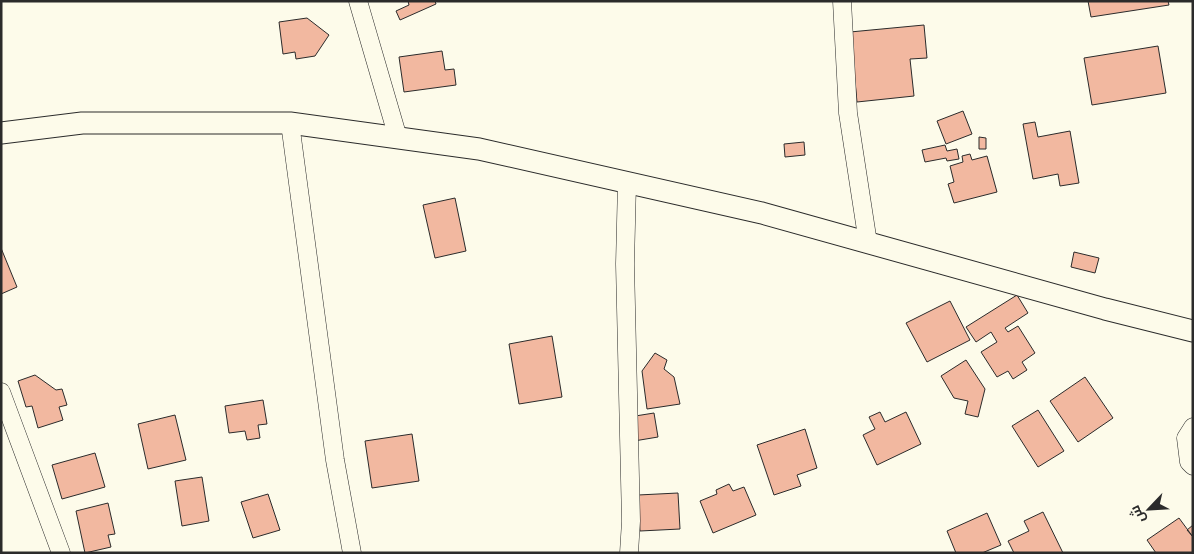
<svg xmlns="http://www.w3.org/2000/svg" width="1194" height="554" viewBox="0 0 1194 554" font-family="'Exo 2',Cairo,sans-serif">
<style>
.building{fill:#f2b8a0;stroke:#2b2b2b}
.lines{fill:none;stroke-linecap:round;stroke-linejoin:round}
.minor-casing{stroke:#2b2b2b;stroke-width:19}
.tertiary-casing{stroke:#2b2b2b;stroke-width:23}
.minor{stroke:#fdfbea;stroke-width:18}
.tertiary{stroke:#fdfbea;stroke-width:21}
</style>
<rect width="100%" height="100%" fill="#fdfbea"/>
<!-- building -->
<path class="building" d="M408,1H435L436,4L400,20L396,11L409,5Z
M1088,1H1168L1169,5L1091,17Z
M307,18L329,35L315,56L296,59L295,52L283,54L279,22Z
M924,25L927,58L910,59L914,96L857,102L850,32Z
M1158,46L1166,93L1092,105L1084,58Z
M442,51L445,70L454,69L456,85L404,92L399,57Z
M963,111L972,134L946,144L937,121Z
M1035,122L1038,137L1070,131L1079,183L1060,186L1058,174L1033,179L1023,124Z
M979,137L986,138V149H979Z
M804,142L805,155L785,157L784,144Z
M945,145L947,151L957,149L959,159L947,161L946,158L925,162L922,150Z
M970,154L972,160L987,156L997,192L954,203L948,184L954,182L950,166L963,162L962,156Z
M455,198L466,251L435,258L423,205Z
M1,248L17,287L1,294Z
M1074,252L1099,258L1095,273L1071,267Z
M1017,295L1028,313L1005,328L1008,332L1018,326L1035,353L1022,362L1027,370L1013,379L1008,371L997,377L981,352L997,342L991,332L976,342L966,327Z
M950,301L970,340L927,362L906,323Z
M552,336L562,397L519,404L509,344Z
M655,353L667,360L664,369L674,377L680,404L647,409L642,371Z
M966,360L985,389L978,417L965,414L968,401L954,398L941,376Z
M35,375L56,390L62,389L67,405L59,407L63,420L38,428L32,406L26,407L18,381Z
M1085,377L1113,418L1078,442L1050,401Z
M263,400L267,424L258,425L260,438L247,440L245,431L229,433L225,406Z
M1038,410L1064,451L1038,467L1012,426Z
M880,412L885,422L906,412L921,444L877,465L863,435L875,429L869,417Z
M654,413L658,437L634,441L629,417Z
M175,415L186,460L148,469L138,424Z
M805,429L817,468L797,475L801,486L774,495L757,445Z
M412,434L419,481L372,488L365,441Z
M95,453L105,487L62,499L52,465Z
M202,477L209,521L182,526L175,481Z
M729,484L733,491L744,487L756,515L713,533L700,501L717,494L716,490Z
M678,493L680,529L640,531L638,495Z
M268,494L280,530L253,538L241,502Z
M108,503L115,534L108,535L111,547L85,553L76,511Z
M1043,512L1063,553H1014L1008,541L1029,531L1024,521Z
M987,513L1001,545L982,553H956L947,531Z
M1179,518L1193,537V553H1156L1147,540Z
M1193,525V537L1187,530Z"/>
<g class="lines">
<!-- minor casing -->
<g class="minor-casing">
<path id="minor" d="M358,1L398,138
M842,1L848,113L868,243
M290,123L335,460L352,553
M627,183L625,264L631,521L629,553
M1,392L61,553
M1193,427L1186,438L1189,462L1193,466"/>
</g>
<!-- tertiary casing -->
<g class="tertiary-casing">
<path id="tertiary" d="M1,133L82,123H290L479,149L762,213L1105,309L1193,331"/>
</g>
<!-- minor -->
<use href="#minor" class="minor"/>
<!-- tertiary -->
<use href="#tertiary" class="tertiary"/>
</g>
<!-- border -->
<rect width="1194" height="554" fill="none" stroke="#2b2b2b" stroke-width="5"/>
<!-- north arrow -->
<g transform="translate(1149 509) rotate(245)" stroke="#fdfbea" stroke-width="4" paint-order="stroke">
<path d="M0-4L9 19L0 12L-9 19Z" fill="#2b2b2b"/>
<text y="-8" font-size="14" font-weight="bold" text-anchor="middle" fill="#2b2b2b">ش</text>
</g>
</svg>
